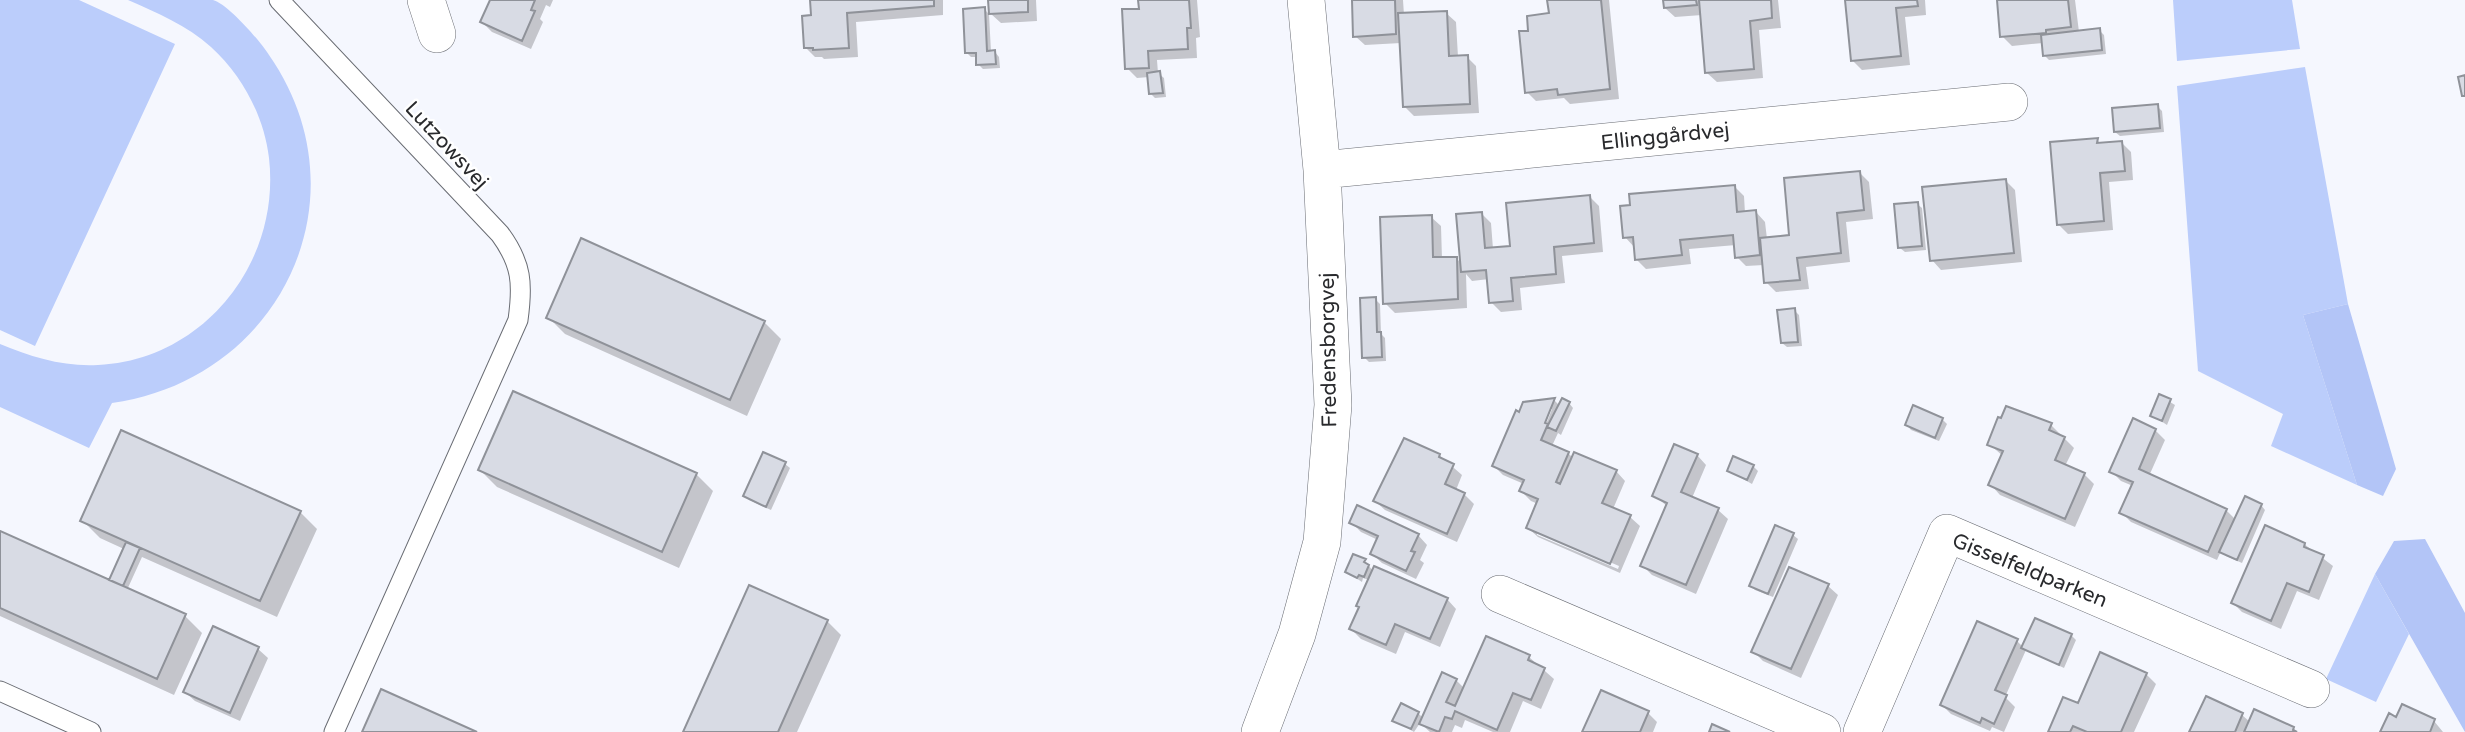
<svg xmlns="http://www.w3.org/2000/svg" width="2465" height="732" viewBox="0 0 2465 732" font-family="'Varela Round',sans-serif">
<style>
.green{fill:#bbcdfb}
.forest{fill:#b3c5f7}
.shadow{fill:#0003;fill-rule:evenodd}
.building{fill:#d8dbe4;stroke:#8f9299;stroke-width:2}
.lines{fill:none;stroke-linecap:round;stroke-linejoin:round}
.service-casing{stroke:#696c73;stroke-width:21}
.minor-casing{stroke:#696c73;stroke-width:38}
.service{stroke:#fff;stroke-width:19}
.minor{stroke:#fff;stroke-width:37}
.labels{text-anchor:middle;stroke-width:5;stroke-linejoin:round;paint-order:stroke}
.street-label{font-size:21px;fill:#292a2d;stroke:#fff}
</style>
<rect width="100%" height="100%" fill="#f5f7fe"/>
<!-- green -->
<path class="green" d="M0,0H79L175,44L35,346L0,330Z
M128,0C149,0 170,0 192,0C198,0 207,0 213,0C228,4 260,41 269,55C368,197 281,379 112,403L89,448L0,407V344C31,357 64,367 98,365C204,360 281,262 269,158C264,116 242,75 211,47C187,25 157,13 128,0Z
M2173,0H2292L2300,49L2177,61Z
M2305,67L2348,304L2303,315L2357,485L2271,446L2283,414L2198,371L2177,86Z
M2375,574L2409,634L2376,702L2326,679Z"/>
<!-- forest -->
<path class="forest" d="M2348,304L2396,469L2383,496L2357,485L2303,315Z
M2425,539L2465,613V732L2375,574L2394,541Z"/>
<!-- shadow -->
<path class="shadow" d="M492,0H553L550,7L546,5L540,19L543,22L531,49L492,32L482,22Z
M812,0H943V15L856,22L858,57L824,59L822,57H815L805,47L813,17Z
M990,0H1036L1037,21L1001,23L991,14Z
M1140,0H1197L1200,37L1196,38L1197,58L1157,60L1158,73L1164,78L1166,97L1155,98L1150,93L1149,77L1137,78L1127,68L1141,10Z
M1354,0H1403L1404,15L1446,13L1456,22L1458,57H1467L1476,66L1479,113L1414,116L1405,107L1401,43L1365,45L1355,36Z
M1549,0H1609L1619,99L1570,104L1564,98L1536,101L1527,92L1530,32L1551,15Z
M1665,0H1778L1781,28L1759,30L1763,78L1717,82L1707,73L1702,15L1675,17L1665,8Z
M1847,0H1925L1926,15L1905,17L1910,65L1862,70L1852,60Z
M1999,0H2075L2079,32L2099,30L2104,35L2106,54L2049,60L2045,56L2043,43L2012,46L2002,36Z
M984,9L989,14L991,52H995L999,57L1000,68L983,69L978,64V57H971L966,52Z
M2157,106L2162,111L2164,132L2120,136L2115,132Z
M2097,140L2101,144L2122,143L2131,152L2133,180L2109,182L2113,230L2068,234L2058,224Z
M1860,173L1869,182L1873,219L1846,222L1850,262L1806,267L1809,289L1776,292L1766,282L1764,265L1746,266L1737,257L1736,245L1689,249L1691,264L1646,269L1636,259L1635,248L1625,237L1734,186L1744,196L1745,213L1756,212L1765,222L1767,239L1791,237Z
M2005,180L2015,190L2022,262L1941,270L1932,260Z
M1589,196L1599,206L1603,252L1562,256L1565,283L1520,288L1522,310L1501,312L1491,302L1489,279L1472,281L1466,274L1467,308L1395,313L1385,303L1431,217L1441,226L1442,259L1456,258L1462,264L1482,214L1491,223L1493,249L1512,247Z
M1917,204L1922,208L1926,250L1905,252L1900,248Z
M1375,299L1380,304L1381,334L1385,338L1386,361L1369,362L1364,357Z
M1794,310L1799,315L1802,346L1787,347L1782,343Z
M548,317L764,322L781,339L747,416L565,334Z
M2160,396L2175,405L2167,425L2152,415Z
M1554,400L1560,406L1569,403L1573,408L1561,435L1558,433L1552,446L1568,453L1573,458L1616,471L1625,481L1613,509L1630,517L1640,526L1620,573L1538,537L1528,528L1538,504L1531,501L1521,491L1524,484L1503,475L1494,466L1524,404ZM1549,409H1552L1543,432ZM1537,531L1619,566L1618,569L1537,535Z
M1942,419L1947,424L1939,441L1911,430L1907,425Z
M2002,420L2051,425L2074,448L2065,466L2084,474L2094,484L2075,527L2000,495L1991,485L2003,456L1989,444Z
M2155,430L2165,440L2149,476L2226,510L2236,520L2261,505L2265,510L2242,563L2226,556L2221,551L2217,560L2131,522L2121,512L2133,486L2121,481L2111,471Z
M1439,455L1462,475L1456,490L1464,494L1474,504L1457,542L1385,510L1375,501Z
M1697,455L1706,465L1692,498L1718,510L1728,519L1696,594L1652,575L1642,565L1668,507L1654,495Z
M785,464L790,468L771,510L749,500L745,496Z
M1753,466L1758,471L1752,484L1729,471Z
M480,470L696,474L713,491L679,568L497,487Z
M300,512L317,529L277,617L142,557L127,590L185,616L202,633L174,695L0,616V533L110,582L124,549L100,538L83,521Z
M1351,522L1418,535L1427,545L1420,560L1424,563L1416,579L1382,563L1372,554L1378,540L1361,532Z
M1793,535L1798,539L1773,597L1755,590L1751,585Z
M2304,544L2333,566L2319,600L2297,591L2281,629L2242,612L2233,603Z
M1365,561L1373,571L1447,599L1456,609L1440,647L1405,632L1396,654L1361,639L1351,629L1369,580L1363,578L1362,582L1347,572Z
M1828,586L1838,595L1801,678L1763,661L1753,651Z
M827,621L841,635L797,732H685Z
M2071,635L2076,640L2064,668L2026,650L2005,697L2015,707L2004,732L1992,727L1990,731L1951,714L1942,705L2017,641L2024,648Z
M258,649L268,658L240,721L195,701L185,692Z
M1529,657L1554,679L1541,709L1523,701L1510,732H1493L1465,720L1462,728L1455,725L1452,732H1430L1420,723L1414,732L1395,720L1418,713L1424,719L1456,680L1465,689Z
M2146,674L2156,684L2134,732H2050L2079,705Z
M2403,707L2434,721L2443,732H2382L2397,719Z
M1648,713L1657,722L1653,732H1584Z
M2242,715L2250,722L2293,728L2297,732H2191Z"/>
<!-- building -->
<path class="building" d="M490,0H535L531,10L535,11L522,41L480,22Z
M810,0H934V6L847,13L849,48L813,50V48H804L802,16L811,15Z
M988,0H1028V12L989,14Z
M1138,0H1189L1191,28H1187L1188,49L1148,51L1149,68L1125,69L1122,9H1139Z
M1352,0H1395L1396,34L1353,37Z
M1547,0H1601L1610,89L1558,95L1557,89L1525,93L1519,31H1528L1527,16L1549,13Z
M1663,0H1696L1697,5L1664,8Z
M1699,0H1771L1772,18L1750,21L1754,69L1705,73Z
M1845,0H1917L1918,6L1896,8L1901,56L1851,61Z
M1997,0H2068L2071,27L2046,30V33L2000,37Z
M985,7L987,51L995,50L996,64L976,65V53H965L963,9Z
M1447,11L1449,56L1468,55L1470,104L1403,107L1398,13Z
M2100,28L2102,50L2043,56L2041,35Z
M1160,71L1163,93L1149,94L1147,73Z
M2465,75V96H2462L2458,77Z
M2158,104L2160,128L2114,132L2112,108Z
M2098,138L2097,143L2122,141L2125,171L2100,173L2104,221L2057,225L2050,142Z
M1860,171L1864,210L1837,213L1841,253L1797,258L1800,280L1764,283L1760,238L1789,235L1784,178Z
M2006,179L2014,253L1930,261L1922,187Z
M1735,185L1737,212L1756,210L1760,255L1735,258L1733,235L1680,240L1682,255L1635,260L1633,237L1623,238L1620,206L1630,205L1629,194Z
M1590,195L1594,243L1554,247L1556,274L1511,278L1513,301L1489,303L1486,270L1461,272L1456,214L1482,212L1485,248L1510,246L1506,203Z
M1918,202L1922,246L1898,248L1894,204Z
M1432,215L1433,257H1457L1458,299L1383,304L1380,217Z
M581,238L765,321L730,400L546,318Z
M1376,297L1377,332H1381L1382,357L1362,358L1360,298Z
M1795,308L1798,342L1781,343L1777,310Z
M513,391L697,473L662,552L478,470Z
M2159,394L2171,399L2162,421L2150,416Z
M1555,398L1545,423L1548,424L1541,440L1569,452L1556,482L1560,484L1574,452L1617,470L1602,503L1631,515L1610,564L1526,528L1538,499L1519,491L1524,480L1492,466L1516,410L1519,412L1523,402Z
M1562,398L1570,402L1556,431L1547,427Z
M1913,405L1943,418L1935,438L1905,425Z
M2006,406L2052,423L2049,430L2065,437L2055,460L2085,473L2065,519L1988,485L2003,451L1987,445L1998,417L2001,418Z
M2133,418L2156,429L2139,469L2227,509L2208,552L2119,513L2133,482L2109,472Z
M121,430L301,511L260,601L80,521Z
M1404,438L1440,454L1439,457L1454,464L1445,484L1465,493L1447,534L1373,501Z
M1674,444L1698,454L1681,492L1719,508L1686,585L1640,566L1667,503L1652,496Z
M763,452L786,462L766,507L743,496Z
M1733,456L1754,465L1747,480L1727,471Z
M2245,496L2262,504L2237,560L2219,552Z
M1357,505L1419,534L1411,551L1415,552L1406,571L1370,554L1378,536L1349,523Z
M1775,525L1794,533L1768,594L1749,586Z
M2265,525L2305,543L2304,547L2324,555L2309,592L2287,583L2271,621L2231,603Z
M0,531L186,614L157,679L0,608Z
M126,542L140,548L123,586L109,580Z
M1353,554L1366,559L1364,562L1369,565L1364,577L1359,575L1357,578L1345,572Z
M1374,566L1448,598L1430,639L1395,624L1386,645L1349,629L1359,607L1356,606Z
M1789,567L1829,584L1791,669L1751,652Z
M749,585L828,620L778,732H683Z
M2035,618L2072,634L2059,665L2021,648Z
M1977,621L2018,639L1995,690L2007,695L1994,724L1982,718L1980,723L1940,705Z
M213,626L259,647L230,713L183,692Z
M1486,636L1530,655L1528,660L1545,668L1531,700L1513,693L1497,730L1455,711L1452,719L1445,717L1439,732L1419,724L1442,672L1457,679L1446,702L1455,706Z
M2100,652L2147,673L2121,732H2087L2073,726L2070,732H2048L2063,697L2078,703Z
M381,689L477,732H362Z
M1601,690L1649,711L1640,732H1582Z
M2206,696L2243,713L2235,732H2189Z
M1401,703L1419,712L1411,729L1392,721Z
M2402,704L2435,719L2430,732H2380L2389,713L2396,717Z
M2254,709L2294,727L2293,730L2297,732H2244Z
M1712,724L1730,732H1709Z"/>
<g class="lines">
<!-- service casing -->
<g class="service-casing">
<path id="service" d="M279,0L500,234C522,264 523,284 518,320L334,732
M0,691L91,732"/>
</g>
<!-- minor casing -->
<g class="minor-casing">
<path id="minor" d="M426,0L437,34
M1322,170L2009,102
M1500,594L1822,732
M1260,732L1297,634L1322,542L1333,405L1322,170L1306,0
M1862,732L1947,533L2311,689"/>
</g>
<!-- service -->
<use href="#service" class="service"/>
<!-- minor -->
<use href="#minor" class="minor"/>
</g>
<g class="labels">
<!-- street labels -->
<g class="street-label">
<text transform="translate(1665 136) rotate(-6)" y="7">Ellinggårdvej</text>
<text transform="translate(447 145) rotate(47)" y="7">Lutzowsvej</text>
<text transform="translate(1328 350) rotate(-91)" y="7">Fredensborgvej</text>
<text transform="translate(2030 570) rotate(22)" y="7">Gisselfeldparken</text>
</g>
</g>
</svg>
